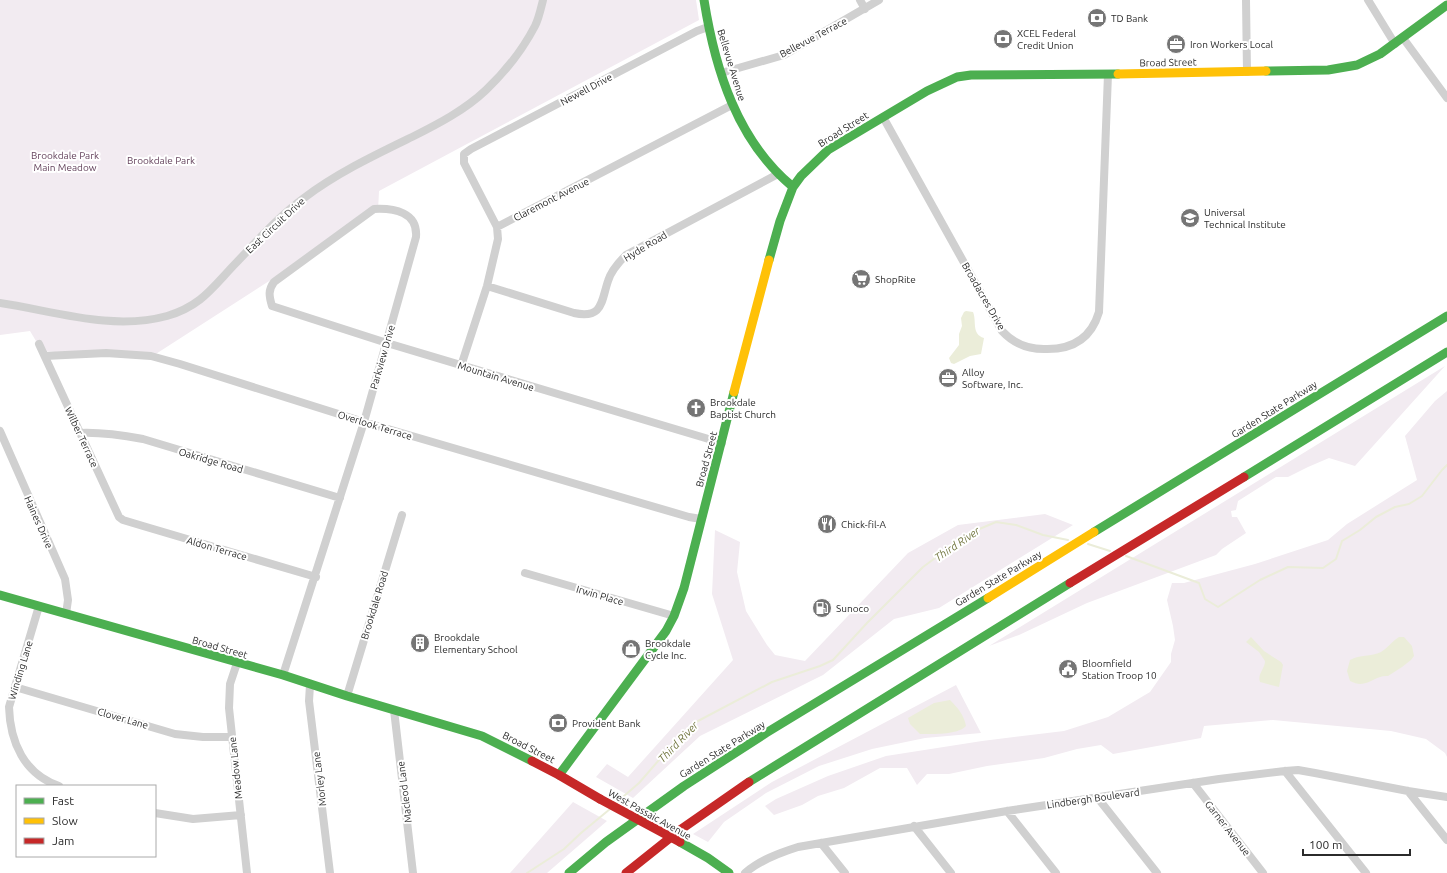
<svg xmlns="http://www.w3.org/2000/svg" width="1447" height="873" viewBox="0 0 1447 873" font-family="Ubuntu,sans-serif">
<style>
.green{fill:#f2ebf1}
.water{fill:#ebedd9}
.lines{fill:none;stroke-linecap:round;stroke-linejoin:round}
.stream{stroke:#ebedd9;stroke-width:2}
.street{stroke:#d0d0d0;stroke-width:8}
.fast{stroke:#4caf50;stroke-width:9}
.slow{stroke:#ffc107;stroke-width:9}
.jam{stroke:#c62828;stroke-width:9}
.jam-bridge{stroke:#c62828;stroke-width:9}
.labels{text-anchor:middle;stroke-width:4;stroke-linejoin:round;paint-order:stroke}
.poi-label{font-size:10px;fill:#2b2b2b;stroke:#fff;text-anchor:start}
.street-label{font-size:10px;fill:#2b2b2b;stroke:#fff}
.park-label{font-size:10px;fill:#613f59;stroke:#fff}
.water-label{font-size:11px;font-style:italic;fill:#727740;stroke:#fff}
</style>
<rect width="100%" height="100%" fill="#fff"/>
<!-- green -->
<path class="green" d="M0,0H696L699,20L379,191L378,211L148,359L42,351L30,331L0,335Z
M1445,366L1355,466L1329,458L1308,467L1288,477H1276L1238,501L1236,510L1231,511L1232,517H1237L1246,533L1222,549L1216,555L1087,603L1019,635L989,646Z
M1447,391V757L1445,753L1426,739L1391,731L1273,720L1204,726L1201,738L1113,754L1101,745L1077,749L1044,758L987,766L949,774H927L917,785L907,768H880L844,788L818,796L802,805L774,815L765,806L776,799L828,776L886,756L982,741L1064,731L1108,717L1150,692L1171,662V654L1175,640L1173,626L1167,600L1172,583H1184L1255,564L1328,540L1347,524L1417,480L1405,436L1435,401Z
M1045,514L1073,525L939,608L894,619L823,675L700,736L633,798L596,777L607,764L628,777L733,660L712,594L715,530L740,542L737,572L746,611L767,645L775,655L805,661L908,553L958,525Z
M956,685L981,733L925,738L872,749L819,766L766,793L724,822L708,842L693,834L772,782Z
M573,802L607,821L547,873H510Z"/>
<!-- water -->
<path class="water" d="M966,311L973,312C977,321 971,334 984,338L981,354L970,356L954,364L951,363L949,358L959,345V334L962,326L961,318L964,312Z
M1251,637L1264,651L1281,662L1283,665L1279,687L1260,682C1257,674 1265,669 1265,661L1259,652L1246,642Z
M1399,637H1404L1412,646L1414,656L1411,660L1402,667L1388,676C1373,675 1367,690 1350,681L1347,671L1350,660C1360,654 1371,657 1381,652C1388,648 1392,641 1399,637Z
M950,700C958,708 964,715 966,726C958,735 932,734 920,734L910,724L908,718L934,703Z"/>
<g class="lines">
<!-- stream -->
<path class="stream" d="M1088,544L1110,551
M1126,556L1199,583L1205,599L1218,607L1260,580L1288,567L1323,568L1336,559L1342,541L1360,530L1376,517L1395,507L1409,504L1422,496L1442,470L1447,465
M617,802L639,783L659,760L676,745L698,721L772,682L820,666L833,660L867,623L923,567L942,553L954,548L970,533L996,522L1016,525L1043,535L1068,540
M527,873L564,849L581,833L610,809"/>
<!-- street -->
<path class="street" d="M860,0L865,9
M1246,0L1247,72
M1368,0L1395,44
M1403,38L1447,98
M721,73L784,55L879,0
M883,117L1002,331C1014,344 1027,349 1044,349C1071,350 1091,339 1099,312L1108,74
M497,227L732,105
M487,286L574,313C603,319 601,302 608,281C611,271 618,263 626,255L778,174
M0,303C54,311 112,331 167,316C201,306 212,288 235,264C257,241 278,217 304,198C337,173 375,155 412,137C438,124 465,110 486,90C505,72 523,49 535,26C539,18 541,8 543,0
M39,344L119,517L123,520L143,526L316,577
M45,356L106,353L151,356L180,364L364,422L689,517L701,519
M461,366L487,286L498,239L497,227L464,163V154L471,149L697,31L708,27
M0,431L65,579L68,600L66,614
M80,433C102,432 121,435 143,439L340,498
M525,573L674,616
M39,606L9,707C10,742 24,774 59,786
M237,663L230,684L229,708L247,873
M283,675L364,422L416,237C418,212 394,208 374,209L274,282C268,290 269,296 272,306L387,343L722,443
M310,685L309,701L330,873
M15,687L175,734L203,737H232
M347,696L402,515
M394,710L413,873
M1285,771L1366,873
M1193,783L1263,873
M1408,791L1447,840
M1097,797L1157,873
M1007,811L1056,873
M155,813L193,819L241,815
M914,826L951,873
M821,843L845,873
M745,873C760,860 779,853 798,847L1007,811L1219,779L1285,771L1298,770L1315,773L1408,791L1447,797"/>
<!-- fast -->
<path class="fast" d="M704,0C715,69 737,141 793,187
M1266,71L1328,70L1357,65L1380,54L1447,5
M769,260L780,221L793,187L801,176L828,150L927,91L957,77L971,75L1118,74
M1244,477L1447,352
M1094,532L1447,316
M0,595L283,675L347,696L482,736L532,761
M559,775L666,631L674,616L684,588L734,392
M749,782L1070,583
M680,842L708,858L729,873
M569,873L606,842L684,786L766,733L988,598"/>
<!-- slow -->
<path class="slow" d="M1118,74L1266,71
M734,392L769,260
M988,598L1094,532"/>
<!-- jam -->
<path class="jam" d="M1070,583L1244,477
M532,761L559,775L600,799
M626,873L680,830L749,782"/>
<!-- jam-bridge -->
<path class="jam-bridge" d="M600,799L680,842"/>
</g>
<!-- icons -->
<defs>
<g id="bank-disc" transform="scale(1)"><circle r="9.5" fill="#757575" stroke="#fff"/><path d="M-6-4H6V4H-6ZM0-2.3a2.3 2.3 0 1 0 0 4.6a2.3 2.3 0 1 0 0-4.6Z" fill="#fff"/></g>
<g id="office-disc" transform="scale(1)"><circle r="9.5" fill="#757575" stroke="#fff"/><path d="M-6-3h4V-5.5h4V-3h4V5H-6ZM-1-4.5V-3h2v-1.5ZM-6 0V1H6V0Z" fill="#fff"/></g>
<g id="university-disc" transform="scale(1)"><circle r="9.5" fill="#757575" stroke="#fff"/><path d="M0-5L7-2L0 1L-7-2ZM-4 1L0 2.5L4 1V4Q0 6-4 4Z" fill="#fff"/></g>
<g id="supermarket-disc" transform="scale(1)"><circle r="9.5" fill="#757575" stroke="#fff"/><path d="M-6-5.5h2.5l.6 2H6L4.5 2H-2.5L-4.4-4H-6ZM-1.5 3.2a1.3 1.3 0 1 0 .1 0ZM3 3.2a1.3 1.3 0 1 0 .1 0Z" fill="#fff"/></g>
<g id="church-disc" transform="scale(1)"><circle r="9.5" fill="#757575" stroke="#fff"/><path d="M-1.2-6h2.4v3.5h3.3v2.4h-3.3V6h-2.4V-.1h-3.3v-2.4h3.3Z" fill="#fff"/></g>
<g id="restaurant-disc" transform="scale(1)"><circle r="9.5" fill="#757575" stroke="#fff"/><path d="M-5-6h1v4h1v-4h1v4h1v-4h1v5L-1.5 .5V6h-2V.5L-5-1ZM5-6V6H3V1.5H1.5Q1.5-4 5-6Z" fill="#fff"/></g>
<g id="fuel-disc" transform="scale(1)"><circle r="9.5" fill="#757575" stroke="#fff"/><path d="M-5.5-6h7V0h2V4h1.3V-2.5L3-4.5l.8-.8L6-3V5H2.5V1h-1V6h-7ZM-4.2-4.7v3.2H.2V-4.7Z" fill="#fff"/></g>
<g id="building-disc" transform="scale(1)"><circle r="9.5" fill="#757575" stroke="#fff"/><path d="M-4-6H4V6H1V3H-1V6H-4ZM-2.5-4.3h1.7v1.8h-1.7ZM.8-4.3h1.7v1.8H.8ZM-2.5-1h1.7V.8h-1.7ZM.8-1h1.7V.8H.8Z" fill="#fff"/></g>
<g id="shop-disc" transform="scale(1)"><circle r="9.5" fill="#757575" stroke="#fff"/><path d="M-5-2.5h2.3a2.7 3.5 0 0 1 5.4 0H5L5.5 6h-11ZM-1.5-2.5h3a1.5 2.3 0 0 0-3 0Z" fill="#fff"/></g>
<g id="civic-disc" transform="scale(1)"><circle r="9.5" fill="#757575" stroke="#fff"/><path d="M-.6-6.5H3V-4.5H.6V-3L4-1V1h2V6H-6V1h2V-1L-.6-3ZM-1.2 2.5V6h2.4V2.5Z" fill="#fff"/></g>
</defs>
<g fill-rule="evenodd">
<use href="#bank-disc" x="1097" y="18"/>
<use href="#bank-disc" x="1003" y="39"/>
<use href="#office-disc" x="1176" y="44"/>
<use href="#university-disc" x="1190" y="218"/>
<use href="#supermarket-disc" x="861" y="279"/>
<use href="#office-disc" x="948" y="378"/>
<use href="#church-disc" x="696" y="408"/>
<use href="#restaurant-disc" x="827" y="524"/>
<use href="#fuel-disc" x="822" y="608"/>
<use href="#building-disc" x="420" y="643"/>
<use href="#shop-disc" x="631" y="649"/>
<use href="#civic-disc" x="1068" y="669"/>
<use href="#bank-disc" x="558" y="723"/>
</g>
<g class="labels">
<!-- poi labels -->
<g class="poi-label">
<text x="1111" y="22">TD Bank</text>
<text x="1017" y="37">XCEL Federal<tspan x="1017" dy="12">Credit Union</tspan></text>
<text x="1190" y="48">Iron Workers Local</text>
<text x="1204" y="216">Universal<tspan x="1204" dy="12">Technical Institute</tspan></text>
<text x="875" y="283">ShopRite</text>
<text x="962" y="376">Alloy<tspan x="962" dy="12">Software, Inc.</tspan></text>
<text x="710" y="406">Brookdale<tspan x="710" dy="12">Baptist Church</tspan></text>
<text x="841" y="528">Chick-fil-A</text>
<text x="836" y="612">Sunoco</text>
<text x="434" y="641">Brookdale<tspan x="434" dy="12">Elementary School</tspan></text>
<text x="645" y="647">Brookdale<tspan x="645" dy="12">Cycle Inc.</tspan></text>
<text x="1082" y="667">Bloomfield<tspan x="1082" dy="12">Station Troop 10</tspan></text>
<text x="572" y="727">Provident Bank</text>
</g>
<!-- street labels -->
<g class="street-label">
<text transform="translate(813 37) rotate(-28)" y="4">Bellevue Terrace</text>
<text transform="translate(1168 62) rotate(-1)" y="4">Broad Street</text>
<text transform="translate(732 65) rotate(73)" y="4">Bellevue Avenue</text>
<text transform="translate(586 89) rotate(-28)" y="4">Newell Drive</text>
<text transform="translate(843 129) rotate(-32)" y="4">Broad Street</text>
<text transform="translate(551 199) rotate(-27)" y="4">Claremont Avenue</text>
<text transform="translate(275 225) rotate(-43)" y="4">East Circuit Drive</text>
<text transform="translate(645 246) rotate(-31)" y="4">Hyde Road</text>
<text transform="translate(984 296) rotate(60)" y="4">Broadacres Drive</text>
<text transform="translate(382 357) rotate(-74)" y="4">Parkview Drive</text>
<text transform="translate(496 376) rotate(17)" y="4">Mountain Avenue</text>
<text transform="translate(1274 409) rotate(-32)" y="4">Garden State Parkway</text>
<text transform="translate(375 425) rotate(17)" y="4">Overlook Terrace</text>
<text transform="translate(82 437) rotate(65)" y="4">Wilber Terrace</text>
<text transform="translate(706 459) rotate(-75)" y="4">Broad Street</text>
<text transform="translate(211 460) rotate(16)" y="4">Oakridge Road</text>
<text transform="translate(39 522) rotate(66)" y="4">Haines Drive</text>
<text transform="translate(217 548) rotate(16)" y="4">Aldon Terrace</text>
<text transform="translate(998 578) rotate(-31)" y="4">Garden State Parkway</text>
<text transform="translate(600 595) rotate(16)" y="4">Irwin Place</text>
<text transform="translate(374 605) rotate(-73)" y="4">Brookdale Road</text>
<text transform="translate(220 647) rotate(16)" y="4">Broad Street</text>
<text transform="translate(20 670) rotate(-73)" y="4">Winding Lane</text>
<text transform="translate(123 718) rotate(16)" y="4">Clover Lane</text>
<text transform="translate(529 747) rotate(27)" y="4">Broad Street</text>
<text transform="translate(722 749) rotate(-32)" y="4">Garden State Parkway</text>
<text transform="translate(235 768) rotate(-96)" y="4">Meadow Lane</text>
<text transform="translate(319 779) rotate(-97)" y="4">Morley Lane</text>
<text transform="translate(404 792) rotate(-97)" y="4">Macleod Lane</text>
<text transform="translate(1093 798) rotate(-8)" y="4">Lindbergh Boulevard</text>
<text transform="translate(650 814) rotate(29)" y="4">West Passaic Avenue</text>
<text transform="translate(1228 828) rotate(52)" y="4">Garner Avenue</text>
</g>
<!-- park labels -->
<g class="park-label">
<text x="65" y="159">Brookdale Park<tspan x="65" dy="12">Main Meadow</tspan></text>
<text x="161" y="164">Brookdale Park</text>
</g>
<!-- water labels -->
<g class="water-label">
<text transform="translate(957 544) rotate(-34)" y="4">Third River</text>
<text transform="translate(678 742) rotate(-46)" y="4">Third River</text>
</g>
</g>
<!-- legend -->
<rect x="16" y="785" width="140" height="72" fill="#ffffff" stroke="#aaaaaa"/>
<rect x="24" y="798" width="20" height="6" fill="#4caf50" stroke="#aaaaaa"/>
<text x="52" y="805" font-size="12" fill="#2b2b2b">Fast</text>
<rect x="24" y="818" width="20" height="6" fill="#ffc107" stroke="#aaaaaa"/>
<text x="52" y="825" font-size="12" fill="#2b2b2b">Slow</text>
<rect x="24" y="838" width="20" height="6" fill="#c62828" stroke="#aaaaaa"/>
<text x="52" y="845" font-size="12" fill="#2b2b2b">Jam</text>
<!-- scale -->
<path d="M1303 849v6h107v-6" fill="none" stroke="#2b2b2b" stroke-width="2"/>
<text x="1309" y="849" font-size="12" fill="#2b2b2b" stroke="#ffffff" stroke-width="3" paint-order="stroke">100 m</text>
</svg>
